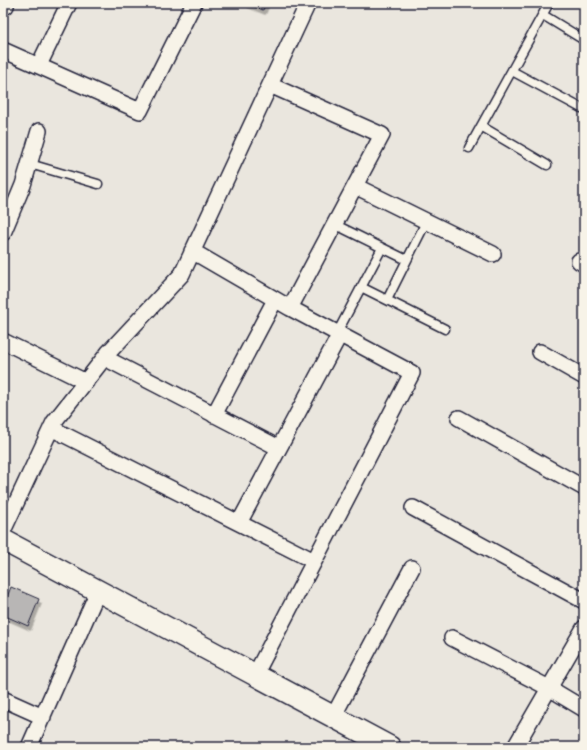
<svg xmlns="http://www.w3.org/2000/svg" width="587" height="750" viewBox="0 0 587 750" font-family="'Comic Neue',sans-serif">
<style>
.building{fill:#b8b6b5;stroke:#22223b;filter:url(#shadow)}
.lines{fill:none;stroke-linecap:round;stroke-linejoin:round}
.lane-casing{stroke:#22223b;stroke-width:11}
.street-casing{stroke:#22223b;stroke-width:18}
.secondary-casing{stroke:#22223b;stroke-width:24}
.lane{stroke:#f7f3e8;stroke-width:8}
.street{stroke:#f7f3e8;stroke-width:15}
.secondary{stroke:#f7f3e8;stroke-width:21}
</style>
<defs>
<filter id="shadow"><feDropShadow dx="2.5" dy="4.5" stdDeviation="0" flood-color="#0004"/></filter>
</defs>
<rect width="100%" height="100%" fill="#eae6de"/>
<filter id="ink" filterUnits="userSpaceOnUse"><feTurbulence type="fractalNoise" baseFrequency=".025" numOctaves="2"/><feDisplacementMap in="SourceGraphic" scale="8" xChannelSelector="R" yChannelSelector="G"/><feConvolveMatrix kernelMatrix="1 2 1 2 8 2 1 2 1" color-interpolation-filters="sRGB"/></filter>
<g filter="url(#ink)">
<!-- building -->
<path class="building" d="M245,3H266L263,10Z
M11,587L39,599L28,626L3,615V607Z"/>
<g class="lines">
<!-- lane casing -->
<g class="lane-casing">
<path id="lane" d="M543,15L584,40
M512,71L581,108
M481,126L547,165
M469,148L549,3
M30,164L98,184
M334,224L407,260
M361,287L445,329
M387,300L426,222
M337,333L382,248"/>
</g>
<!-- street casing -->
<g class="street-casing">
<path id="street" d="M3,5L6,6
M3,50L140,111L194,3
M39,65L69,3
M270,85L382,135L290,308
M355,186L493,254
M3,233L23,185L39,131
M192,251L290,308L412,373L255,675
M579,261L584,264
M3,341L86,382
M540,352L584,377
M105,358L279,448
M214,415L275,300
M459,418L584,488
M51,428L314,561
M413,508L584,601
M239,523L340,334
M3,531L54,422L108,353L182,274L308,3
M452,638L549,688L584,709
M3,699L43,717
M333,717L412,568
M29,747L98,591
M515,747L584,628"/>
</g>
<!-- secondary casing -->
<g class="secondary-casing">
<path id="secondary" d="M3,540L390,747"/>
</g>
<!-- lane -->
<use href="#lane" class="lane"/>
<!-- street -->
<use href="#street" class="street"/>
<!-- secondary -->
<use href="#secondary" class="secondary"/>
</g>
</g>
<!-- margin -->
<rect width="587" height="750" fill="none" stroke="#f7f3e8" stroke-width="16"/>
<rect x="8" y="8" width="571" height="734" fill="none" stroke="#22223b" stroke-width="1.5" filter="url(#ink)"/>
</svg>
